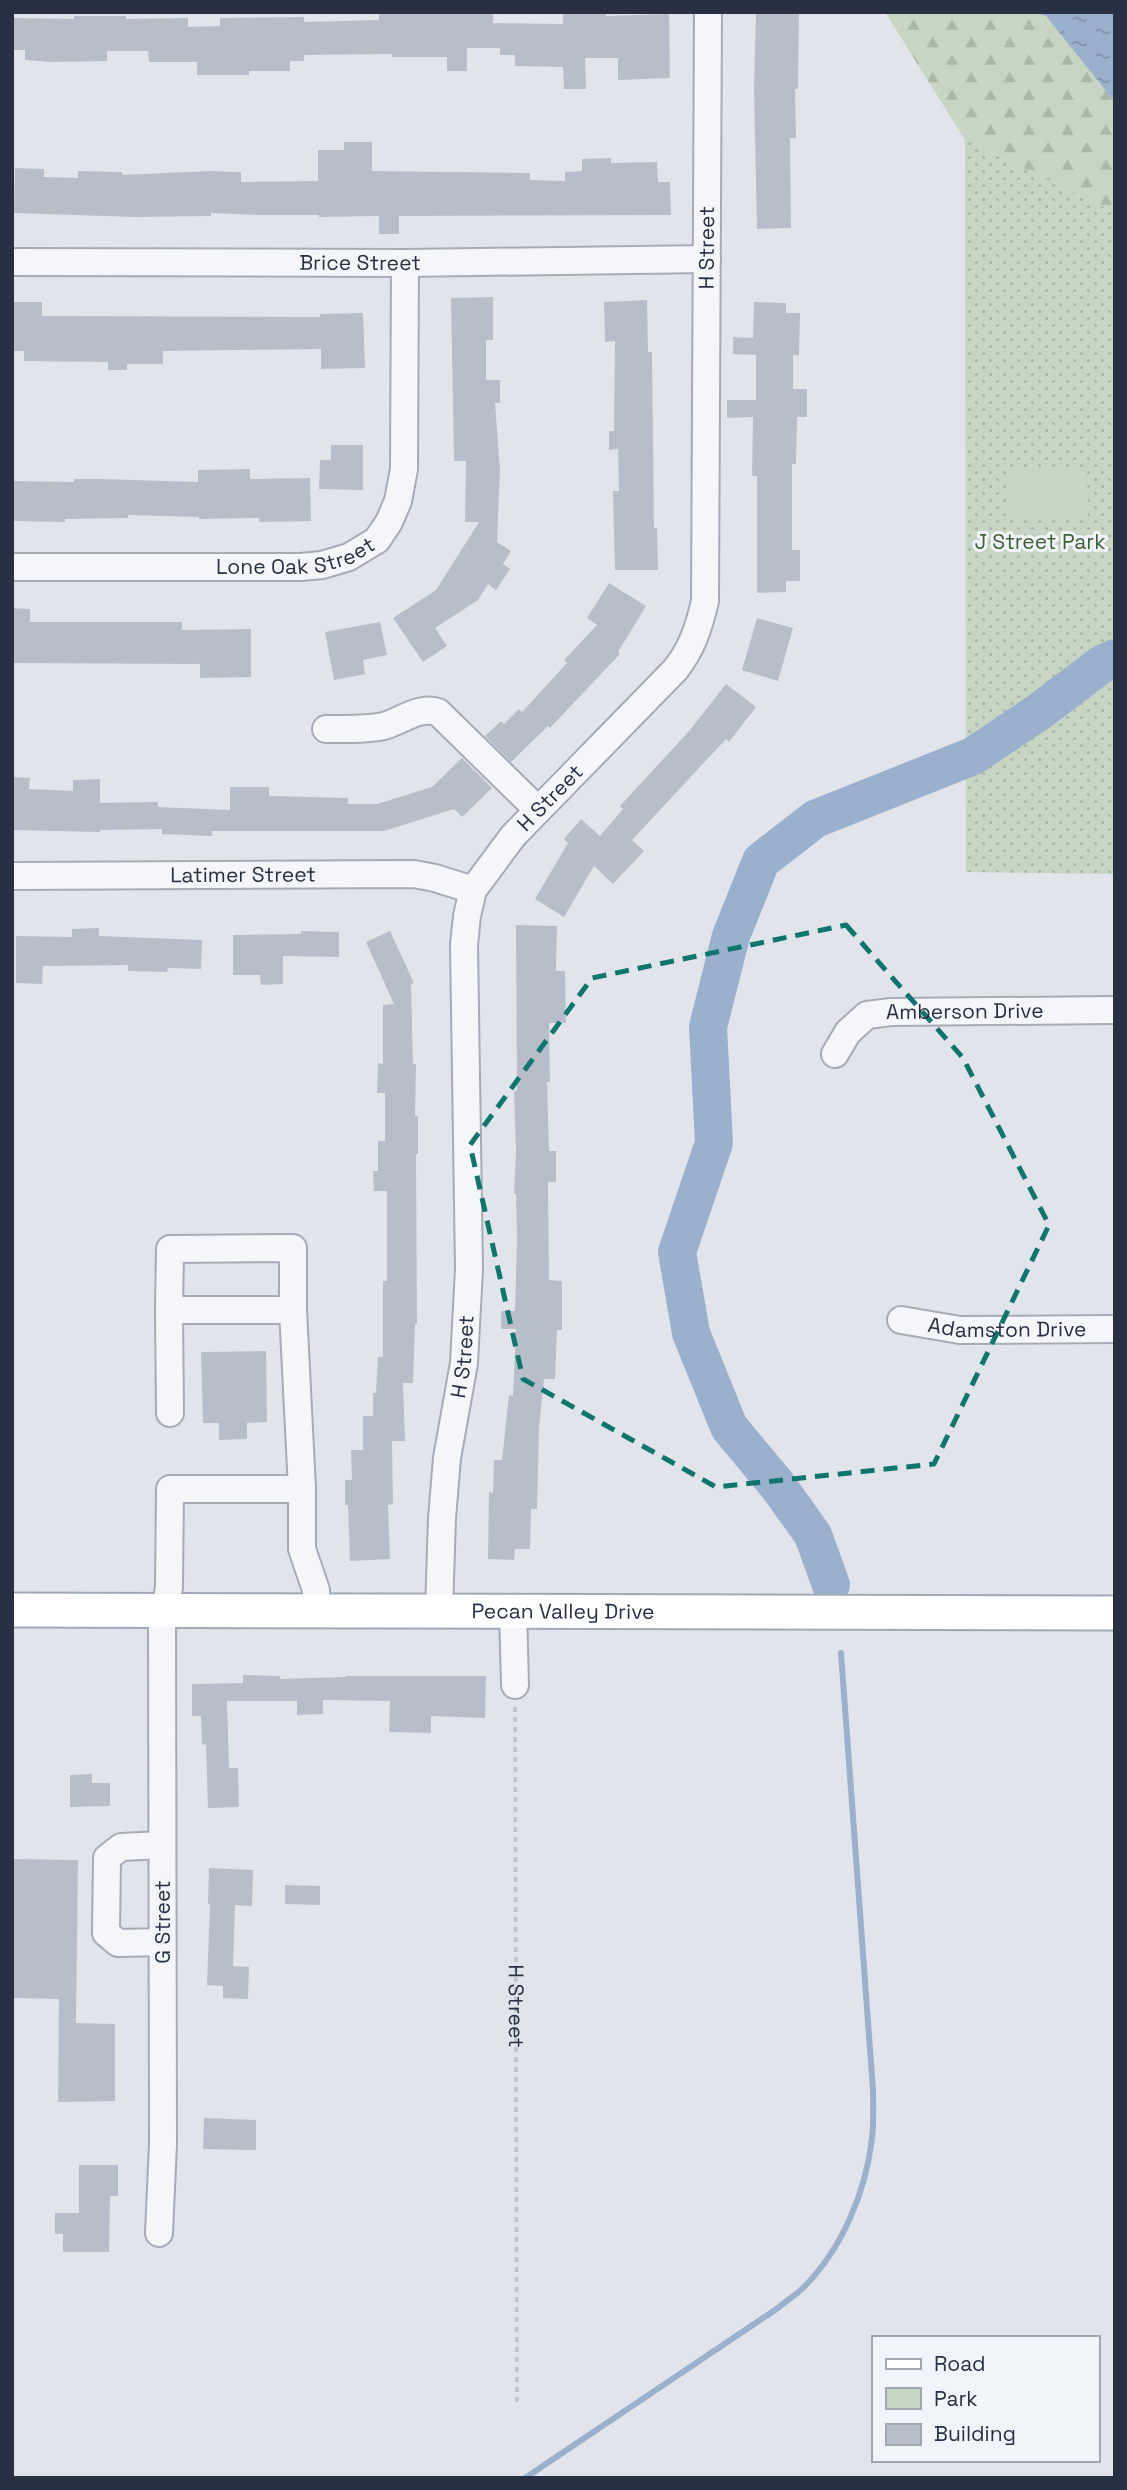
<svg xmlns="http://www.w3.org/2000/svg" width="1127" height="2490" viewBox="0 0 1127 2490" font-family="'Space Grotesk',sans-serif">
<style>
.green{fill:url(#green-dots)}
.forest{fill:url(#forest-firs)}
.pitch{fill:#c6d6c2}
.water{fill:url(#water-ripples)}
.lines{fill:none;stroke-linecap:round;stroke-linejoin:round}
.stream{stroke:#9ab1ce;stroke-width:6}
.river{stroke:#9ab1ce;stroke-width:38}
.building{fill:#b8bec9}
.minor-casing{stroke:#a6abb6;stroke-width:30}
.major-casing{stroke:#a0a8b8;stroke-width:37}
.path{stroke:#c0c3ca;stroke-width:3.5;stroke-dasharray:5 5;stroke-linecap:butt}
.minor{stroke:#f5f6f9;stroke-width:26}
.major{stroke:#fff;stroke-width:33}
.marked{fill:none;stroke:#0f766e;stroke-width:5;stroke-dasharray:14 9;stroke-linejoin:round}
.labels{text-anchor:middle;stroke-width:6;stroke-linejoin:round;paint-order:stroke}
.street-label{font-size:21px;fill:#283144;stroke:#f1f4f8}
.park-label{font-size:21px;fill:#3b6134;stroke:#f1f4f8}
</style>
<defs>
<pattern id="green-dots" width="8" height="8" patternUnits="userSpaceOnUse" patternTransform="scale(1.75)"><rect width="8" height="8" fill="#c6d6c2"/><path d="M2 2h.1M6 6h.1" fill="none" stroke="#aab8a8" stroke-width="1.8" stroke-linecap="round"/></pattern>
<pattern id="forest-firs" width="22" height="20" patternUnits="userSpaceOnUse" patternTransform="scale(1.75)"><rect width="22" height="20" fill="#c6d6c2"/><path d="M5 1l3.5 6h-7zM16 11l3.5 6h-7z" fill="#aab8a8"/></pattern>
<pattern id="water-ripples" width="26" height="14" patternUnits="userSpaceOnUse" patternTransform="scale(1.75)"><rect width="26" height="14" fill="#9ab1ce"/><path d="M2 4q2-2 4 0t4 0M15 11q2-2 4 0t4 0" fill="none" stroke="#7e91a9"/></pattern>
</defs>
<rect width="100%" height="100%" fill="#e1e5eb"/>
<!-- green -->
<path class="green" d="M965,140L1115,212V874L966,872Z"/>
<!-- forest -->
<path class="forest" d="M885,12H1115V212L965,140Z"/>
<!-- pitch -->
<path class="pitch" d="M1087,467L1088,516L1009,517L1008,469Z"/>
<!-- water -->
<path class="water" d="M1032,12H1113L1115,14V102L1046,16Z"/>
<g class="lines">
<!-- stream -->
<path class="stream" d="M525,2478L778,2308C786,2301 796,2295 803,2288C842,2249 866,2192 872,2138C874,2122 873,2106 873,2090L841,1653"/>
<!-- river -->
<path class="river" d="M831,1585L813,1535L778,1486L729,1427L691,1333L677,1252L714,1143L708,1027L731,936L761,861L815,819L973,756L1040,711L1102,664L1115,658"/>
</g>
<!-- building -->
<path class="building" d="M764,12H799L798,89H795L796,138H790L791,228L757,229L754,88L756,14Z
M606,13V16L669,14L670,78L618,80V58H585L586,89H564L563,67L515,66V55H500V48H467V71H447V57H392V54L304,55V61H290V71H249V75H197V62H149L148,51H107V61L51,62L25,60V50H13V18L74,19V16H126V19L188,18V27L220,26V18L304,17V22L379,20V14H493V23L563,24V14Z
M344,142H372V171L530,173V180L565,181V172L582,171V159L611,158V163L657,162L658,182H670L671,215L399,216V234H379V216L319,217V215H257L211,213V216L135,217L14,213L15,168L44,169V177L78,178V171L122,172V175L209,171L241,172V182L318,181V150H344Z
M493,297V340H486V380H500V403H495L500,470L497,542L511,551L503,564L510,569L496,590L488,584L478,600L435,628L447,646L423,662L393,618L436,590L479,522H465L466,461H454L451,298Z
M647,300L648,352H652L654,528H657L658,570H615L613,491H619L618,449L609,450V431H614L615,341L605,342L604,302Z
M12,302H42V316L320,317V314L363,313L365,368L321,369V349L163,351V364H127V370H108V362L24,361V351H13Z
M754,302L786,303V313H800L799,355H793V389H807V417H797L796,464H792V550H800V581H786V592L757,593V476H752L753,417L727,418V400H756V355L733,354V337L753,338Z
M331,445H363V490L319,489L320,460H331Z
M250,469V479L310,478L311,521L259,522V518L199,519V517L128,515V518L65,519V522L12,521V481L74,482V479H101L198,482V470Z
M609,583L646,606L618,652L620,654L550,728L548,726L511,762L485,736L501,721L504,724L519,709L522,712L567,663L564,660L597,625L587,618Z
M12,608L30,609V622H182V630L251,629V677L200,678V664L12,663Z
M757,618L793,628L778,681L742,670Z
M380,622L387,655L363,660L365,674L334,680L325,632Z
M726,684L756,707L729,742L726,739L632,840L644,851L613,884L594,866L564,917L535,899L568,843L564,839L581,819L600,836L623,809L620,806L690,730Z
M462,758L492,788L462,817L454,809L384,831H212V836L162,834V829L100,830V832L12,830V777L30,778L29,789L73,791V780L100,779V803L158,802V807L230,810V787H269V796L348,798V804H377L432,787Z
M516,925L557,926L556,971H565L566,1023H549L550,1082H547L549,1151H556V1182H548L549,1280L562,1281V1330H557L555,1379H544L539,1428L537,1509H531L530,1549H515L514,1560L488,1559L489,1492L493,1493L494,1460H502L509,1395L513,1396L516,1329H501V1311H515L517,1240L516,1194H514L516,1151L514,1091H517Z
M99,928V936L202,940L201,969L168,968L167,972L128,971V965L43,966L42,984L16,983V936L72,937V929Z
M301,931L339,932V957L283,956V984L261,985L260,975H233V935L301,934Z
M390,931L414,983L411,984L413,1064H416L415,1116H418V1154H416L417,1324H415L413,1383H403L405,1441H392L393,1504L388,1505L390,1559L350,1561L348,1505H345V1480H352L351,1450H363V1416H373V1393H376L378,1357H383V1281H387V1191H374L373,1171H378V1141H385V1093H377L378,1063L383,1064V1005L394,1004L366,942Z
M266,1351L267,1422L247,1423V1439L219,1440V1423H203L201,1352Z
M243,1675L280,1676V1679L346,1677V1676H486L485,1718L431,1716V1733L389,1732L390,1701L323,1700V1714L297,1715V1701H227L229,1768H238L239,1807L208,1808L206,1744L202,1745L201,1716H192V1684L243,1683Z
M92,1774V1783H110V1806L70,1807V1775Z
M12,1859L78,1860L76,2023L115,2024V2101L58,2102L59,1999L12,1998Z
M209,1868L253,1870L252,1906L235,1905L233,1966L249,1967L248,1999L223,1998V1986L207,1985L210,1904H208Z
M285,1885L320,1886V1905L285,1904Z
M204,2118L256,2120V2150L203,2149Z
M79,2165H118V2196H110L109,2252H63V2234H55V2213H79Z"/>
<g class="lines">
<!-- minor casing -->
<g class="minor-casing">
<g id="minor">
<path id="s2" d="M12,262L405,263L707,259"/>
<path id="s3" d="M12,567H301L322,565L349,557L377,540L389,522L398,501L404,469L405,263"/>
<path d="M326,729C345,729 365,730 384,726C402,721 418,706 438,712L538,810"/>
<path id="s4" d="M12,876L414,874L435,878L473,890"/>
<path id="s5" d="M835,1054L848,1032L867,1015L891,1012L1115,1010"/>
<path d="M169,1310L170,1249L293,1248V1310"/>
<path id="s6" d="M901,1320L960,1330L1115,1329"/>
<path d="M170,1413L169,1310H293L302,1489"/>
<path id="s7" d="M439,1611L442,1518L447,1458L464,1363L469,1269L464,945L467,916L473,890L513,836L675,670C692,649 699,627 705,601L708,12"/>
<path d="M513,1611L515,1685"/>
<path d="M162,1845L121,1847L107,1858L106,1933L118,1943L162,1942"/>
<path d="M159,2233L163,2144L162,1610L167,1600L169,1587L170,1489H302V1549L316,1590V1611"/>
</g>
</g>
<!-- major casing -->
<g class="major-casing">
<g id="major">
<path id="s8" d="M12,1610L1115,1613"/>
</g>
</g>
<!-- path -->
<path class="path" id="s1" d="M515,1707L517,2402"/>
<!-- minor -->
<use href="#minor" class="minor"/>
<!-- major -->
<use href="#major" class="major"/>
</g>
<!-- marked area -->
<path class="marked" d="M846,925L963,1058L1049,1225L934,1464L716,1487L523,1379L470,1145L592,978Z"/>
<g class="labels">
<!-- street labels -->
<g class="street-label">
<text dy="7" stroke="none"><textPath href="#s7" startOffset="1452">H Street</textPath></text>
<text dy="7" stroke="none"><textPath href="#s2" startOffset="348">Brice Street</textPath></text>
<text dy="7" stroke="none"><textPath href="#s3" startOffset="285">Lone Oak Street</textPath></text>
<text dy="7" stroke="none"><textPath href="#s7" startOffset="844">H Street</textPath></text>
<text dy="7" stroke="none"><textPath href="#s4" startOffset="231">Latimer Street</textPath></text>
<text dy="7" stroke="none"><textPath href="#s5" startOffset="149">Amberson Drive</textPath></text>
<text dy="7" stroke="none"><textPath href="#s6" startOffset="107">Adamston Drive</textPath></text>
<text dy="7" stroke="none"><textPath href="#s7" startOffset="256">H Street</textPath></text>
<text dy="7" stroke="none"><textPath href="#s8" startOffset="551">Pecan Valley Drive</textPath></text>
<text transform="translate(163 1922) rotate(-90)" y="7">G Street</text>
<text dy="7" stroke="none"><textPath href="#s1" startOffset="299">H Street</textPath></text>
</g>
<!-- park labels -->
<g class="park-label">
<text x="1040" y="549">J Street Park</text>
</g>
</g>
<!-- border -->
<rect width="1127" height="2490" fill="none" stroke="#283144" stroke-width="28"/>
<!-- legend -->
<rect x="872" y="2336" width="228" height="126" fill="#f1f4f8" stroke="#a1a6b0" stroke-width="2"/>
<rect x="886" y="2359" width="35" height="10" fill="#ffffff" stroke="#a1a6b0" stroke-width="2"/>
<text x="934" y="2371" font-size="21" fill="#283144">Road</text>
<rect x="886" y="2388" width="35" height="21" fill="#c6d6c2" stroke="#a1a6b0" stroke-width="2"/>
<text x="934" y="2406" font-size="21" fill="#283144">Park</text>
<rect x="886" y="2424" width="35" height="21" fill="#b8bec9" stroke="#a1a6b0" stroke-width="2"/>
<text x="934" y="2441" font-size="21" fill="#283144">Building</text>
</svg>
